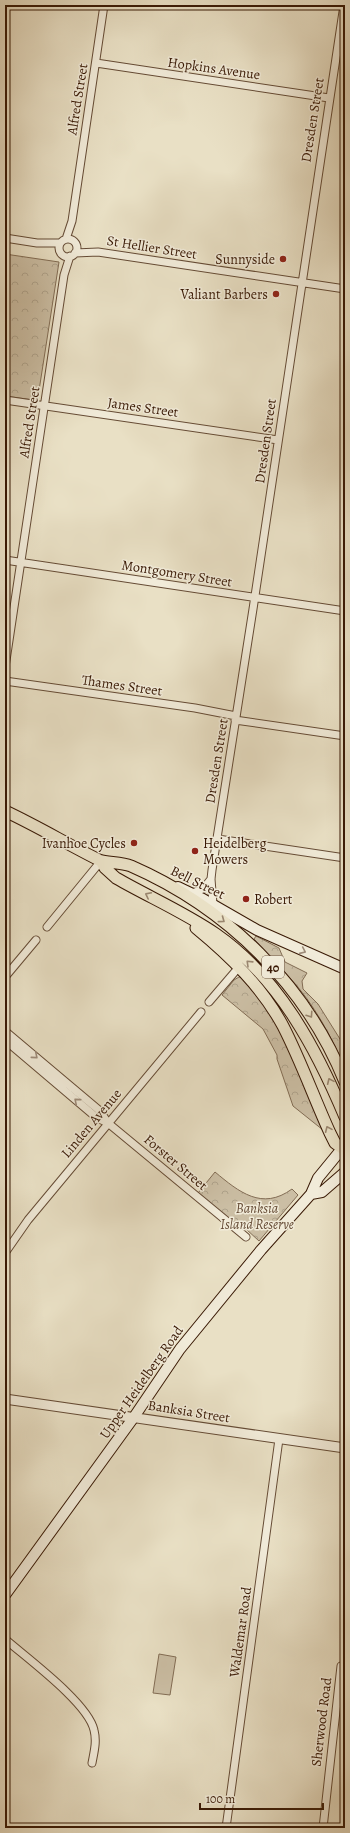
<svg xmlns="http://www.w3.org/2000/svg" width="350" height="1833" viewBox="0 0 350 1833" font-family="Alegreya,serif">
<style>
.grass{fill:#cbbea4;stroke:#826c54}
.forest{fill:url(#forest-crowns);stroke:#826c54}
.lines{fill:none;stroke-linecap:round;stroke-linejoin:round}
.minor-casing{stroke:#654b35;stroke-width:9}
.tertiary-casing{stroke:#654b35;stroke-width:11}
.secondary-casing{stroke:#391905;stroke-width:12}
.trunk-casing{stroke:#391905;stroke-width:13}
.minor{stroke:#f1ebd9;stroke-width:7}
.tertiary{stroke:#f1ebd9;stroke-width:9}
.secondary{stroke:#f1ebd9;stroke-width:10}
.trunk{stroke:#e9e0c5;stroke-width:11}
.oneway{stroke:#9a866f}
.oneway2{stroke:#9e8c7a}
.poi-dot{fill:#8f2418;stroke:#f1ebd9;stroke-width:1.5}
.labels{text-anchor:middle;stroke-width:3;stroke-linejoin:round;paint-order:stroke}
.shield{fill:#f1ebd9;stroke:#705845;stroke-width:1}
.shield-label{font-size:13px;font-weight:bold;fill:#391905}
.street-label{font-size:14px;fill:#391905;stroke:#f1ebd9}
.poi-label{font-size:14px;fill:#391905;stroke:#f1ebd9;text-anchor:end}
.park-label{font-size:14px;font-style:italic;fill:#654b35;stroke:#f1ebd9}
</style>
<defs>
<pattern id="forest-crowns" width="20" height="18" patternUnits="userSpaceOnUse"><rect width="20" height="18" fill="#cbbea4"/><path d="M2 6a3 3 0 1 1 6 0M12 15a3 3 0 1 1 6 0" fill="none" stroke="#afa38c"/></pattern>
</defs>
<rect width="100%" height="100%" fill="#e9e0c5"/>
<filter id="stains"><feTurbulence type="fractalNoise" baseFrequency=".005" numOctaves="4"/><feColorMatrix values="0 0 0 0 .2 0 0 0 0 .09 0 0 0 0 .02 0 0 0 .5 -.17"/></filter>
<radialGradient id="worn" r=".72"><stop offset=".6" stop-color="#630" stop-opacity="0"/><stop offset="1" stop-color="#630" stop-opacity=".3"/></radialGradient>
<!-- grass -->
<path class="grass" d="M159,1654L176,1657L170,1695L153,1693Z"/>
<!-- forest -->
<path class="forest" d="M5,254L59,262L38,397L34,400L5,396Z
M256,936L279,948L285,962L307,973L302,981L303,989L318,1004L345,1047V1068C331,1036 314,1004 290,978C279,965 265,953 254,939Z
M239,977L245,978L283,1032L323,1130L293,1106L277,1059V1055L263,1029L222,995L234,980Z
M215,1172C239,1192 262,1211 292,1189L298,1195L259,1241L246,1229L239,1227L198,1193Z"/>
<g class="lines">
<!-- minor casing -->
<g class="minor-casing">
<path id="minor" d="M96,63L329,98
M5,238L37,243H60
M66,239L72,221L104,5
M59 248a9 9 0 1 1 18 0a9 9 0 1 1-18 0Z
M75,253L98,252L345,289
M5,400L278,440
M5,560L345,611
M5,667L64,275L70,256
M5,681L195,708L236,716
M235,720L345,736
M218,839L345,858
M192,893L203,889L211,879
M213,904L211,879L212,870L253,609L344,5
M47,927L101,861
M5,977L36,940
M209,1002L239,967
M5,1031L100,1111L108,1123L246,1237
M5,1040L97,1118L108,1123
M5,1253L28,1220L201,1012
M5,1639C28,1659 88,1703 94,1730C97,1742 94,1752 92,1763
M226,1828L279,1439
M323,1828L341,1666"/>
</g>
<!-- tertiary casing -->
<g class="tertiary-casing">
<path id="tertiary" d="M5,1399L345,1448"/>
</g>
<!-- secondary casing -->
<g class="secondary-casing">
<path id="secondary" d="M178,887L203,899L257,930L345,969
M311,1194L322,1192L345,1172
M5,1595L134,1417L180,1349L261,1250L311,1194L318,1178L345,1145"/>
</g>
<!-- trunk casing -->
<g class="trunk-casing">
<path id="trunk" d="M5,811C37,826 67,844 99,860C106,863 121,862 131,866C227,908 306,985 345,1082
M101,861L105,868L116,878C149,897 184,912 216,934C279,978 316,1048 345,1117
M196,928C230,956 262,987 283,1026C301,1061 314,1098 330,1133L335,1143L342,1148"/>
</g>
<!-- minor -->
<use href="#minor" class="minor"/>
<!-- tertiary -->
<use href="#tertiary" class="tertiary"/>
<!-- secondary -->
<use href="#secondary" class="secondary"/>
<!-- trunk -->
<use href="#trunk" class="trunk"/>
</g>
<!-- one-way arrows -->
<defs><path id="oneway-chevron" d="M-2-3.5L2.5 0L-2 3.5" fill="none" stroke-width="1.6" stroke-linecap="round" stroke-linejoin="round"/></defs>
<g class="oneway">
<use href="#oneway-chevron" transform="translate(148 895) rotate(-153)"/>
<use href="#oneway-chevron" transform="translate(222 920) rotate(36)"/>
<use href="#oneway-chevron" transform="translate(249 963) rotate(-136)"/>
<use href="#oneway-chevron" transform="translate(310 1015) rotate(56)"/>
<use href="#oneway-chevron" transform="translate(330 1081) rotate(-114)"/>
<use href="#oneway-chevron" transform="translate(328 1129) rotate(-114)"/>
</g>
<g class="oneway2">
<use href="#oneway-chevron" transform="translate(303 951) rotate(24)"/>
<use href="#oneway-chevron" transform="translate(35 1056) rotate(40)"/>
<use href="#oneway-chevron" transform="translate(77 1101) rotate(-140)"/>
</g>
<!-- markers -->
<g class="poi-dot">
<circle cx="283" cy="259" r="4"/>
<circle cx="276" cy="294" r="4"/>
<circle cx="134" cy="843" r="4"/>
<circle cx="195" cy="851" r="4"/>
<circle cx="246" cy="899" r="4"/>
</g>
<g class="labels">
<!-- shield labels -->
<rect class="shield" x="262" y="956" width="22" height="22" rx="3"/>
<g class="shield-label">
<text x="273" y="972">40</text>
</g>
<!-- street labels -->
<g class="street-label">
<text transform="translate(214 68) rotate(8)" y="5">Hopkins Avenue</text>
<text transform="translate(77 99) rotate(-81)" y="5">Alfred Street</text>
<text transform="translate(312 120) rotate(-81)" y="5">Dresden Street</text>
<text transform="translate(152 247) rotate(9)" y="5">St Hellier Street</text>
<text transform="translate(143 407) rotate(8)" y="5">James Street</text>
<text transform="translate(29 422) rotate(-81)" y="5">Alfred Street</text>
<text transform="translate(265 441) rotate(-82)" y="5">Dresden Street</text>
<text transform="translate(177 573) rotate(9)" y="5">Montgomery Street</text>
<text transform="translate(122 685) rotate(8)" y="5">Thames Street</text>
<text transform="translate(216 761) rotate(-81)" y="5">Dresden Street</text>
<text transform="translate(198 882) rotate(26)" y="5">Bell Street</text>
<text transform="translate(91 1123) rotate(-50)" y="5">Linden Avenue</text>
<text transform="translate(176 1162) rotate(40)" y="5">Forster Street</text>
<text transform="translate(141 1382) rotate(-55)" y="5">Upper Heidelberg Road</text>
<text transform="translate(189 1411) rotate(9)" y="5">Banksia Street</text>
<text transform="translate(240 1632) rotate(-82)" y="5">Waldemar Road</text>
<text transform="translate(321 1722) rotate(-83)" y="5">Sherwood Road</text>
</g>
<!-- poi labels -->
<g class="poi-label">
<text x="275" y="264">Sunnyside</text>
<text x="268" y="299">Valiant Barbers</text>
<text x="126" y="848">Ivanhoe Cycles</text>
<text x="203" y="848" text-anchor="start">Heidelberg<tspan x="203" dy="16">Mowers</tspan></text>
<text x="254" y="904" text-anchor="start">Robert</text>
</g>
<!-- park labels -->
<g class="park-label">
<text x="257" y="1213">Banksia<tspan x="257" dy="16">Island Reserve</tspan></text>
</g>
</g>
<!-- margin -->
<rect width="350" height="1833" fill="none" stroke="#e9e0c5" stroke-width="20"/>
<rect x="6" y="6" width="338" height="1821" fill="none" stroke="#391905" stroke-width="2"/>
<rect x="10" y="10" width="330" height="1813" fill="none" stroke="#391905"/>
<!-- scale -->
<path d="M200 1803v6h123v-6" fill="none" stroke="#391905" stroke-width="2"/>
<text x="206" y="1803" font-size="12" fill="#391905" stroke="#f1ebd9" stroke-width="3" paint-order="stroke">100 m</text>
<rect width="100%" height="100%" filter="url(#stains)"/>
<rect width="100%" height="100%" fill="url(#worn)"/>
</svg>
